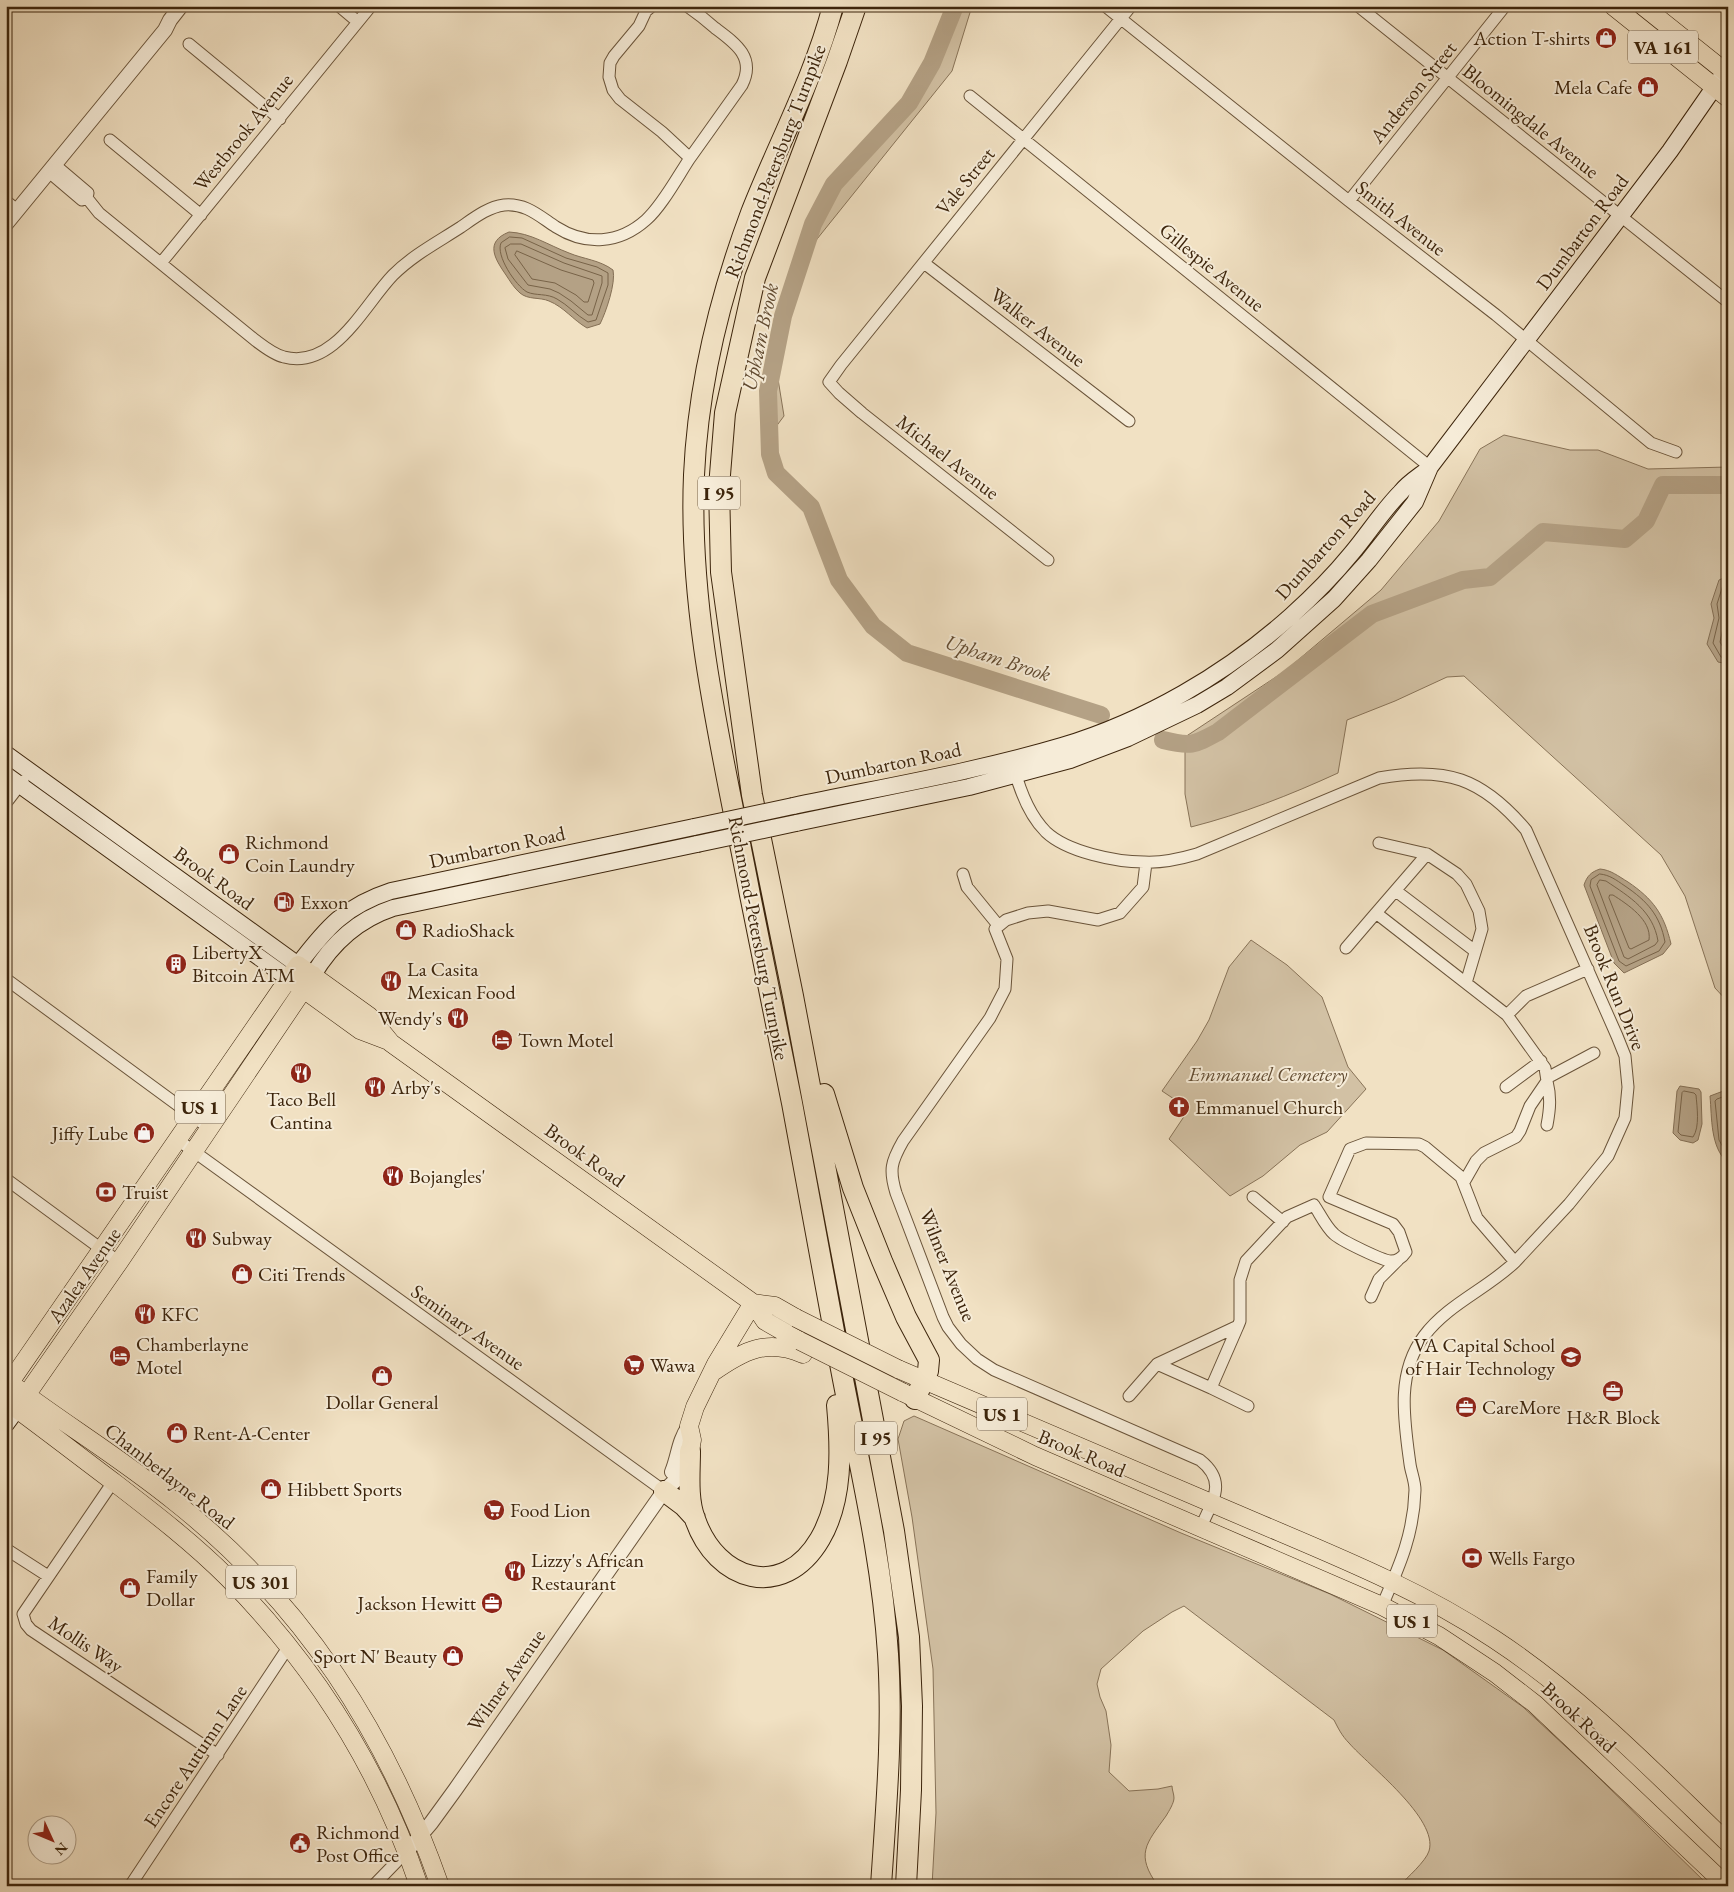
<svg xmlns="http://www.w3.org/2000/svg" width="1734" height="1892" viewBox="0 0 1734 1892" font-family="'EB Garamond',serif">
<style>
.green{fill:#d2c1a4;stroke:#887358}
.water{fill:#b4a185;stroke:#846f55}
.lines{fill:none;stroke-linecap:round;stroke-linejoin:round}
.shore{stroke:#786348;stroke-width:1}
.river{stroke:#b4a185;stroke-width:18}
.minor-casing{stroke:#6a543a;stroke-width:13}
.tertiary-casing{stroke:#6a543a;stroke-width:16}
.secondary-casing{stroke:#3d250c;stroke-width:18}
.primary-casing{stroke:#3d250c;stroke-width:19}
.motorway-casing{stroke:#3d250c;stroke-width:22}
.minor{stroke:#f6ecd8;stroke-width:11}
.tertiary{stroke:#f6ecd8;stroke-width:14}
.secondary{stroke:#f6ecd8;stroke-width:16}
.primary{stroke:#f1e1c3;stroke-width:18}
.motorway{stroke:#f1e1c3;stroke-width:20}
.secondary-bridge-casing{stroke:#3d250c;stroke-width:18;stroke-linecap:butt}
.primary-bridge-casing{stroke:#3d250c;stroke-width:19;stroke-linecap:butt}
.secondary-bridge{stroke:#f6ecd8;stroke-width:16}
.primary-bridge{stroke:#f1e1c3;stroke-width:18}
.labels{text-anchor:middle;stroke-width:4;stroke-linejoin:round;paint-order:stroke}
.shield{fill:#f6ecd8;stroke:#746149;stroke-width:1}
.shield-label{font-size:19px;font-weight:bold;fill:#3d250c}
.poi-label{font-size:20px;fill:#3d250c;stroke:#f6ecd8;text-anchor:start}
.street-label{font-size:20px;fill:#3d250c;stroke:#f6ecd8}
.park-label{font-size:20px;font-style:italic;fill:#624c32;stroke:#f6ecd8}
.water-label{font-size:21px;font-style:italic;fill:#614a30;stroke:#f6ecd8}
</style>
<rect width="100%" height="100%" fill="#f1e1c3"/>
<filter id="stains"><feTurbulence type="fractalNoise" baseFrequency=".004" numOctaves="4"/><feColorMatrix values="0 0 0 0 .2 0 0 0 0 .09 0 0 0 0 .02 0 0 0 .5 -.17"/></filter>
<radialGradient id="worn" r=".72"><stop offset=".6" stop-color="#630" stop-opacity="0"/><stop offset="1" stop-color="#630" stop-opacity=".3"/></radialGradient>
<!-- green -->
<path class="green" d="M952,6H972L952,71L805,254L783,324L778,353V379L784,416L772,432L768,421V403L775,334L803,238L821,200L854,161L890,126L911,108L929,83L940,53Z
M1504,435L1570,450H1598L1648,469L1728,467V1002L1715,988L1685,896L1661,855L1464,676L1447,677L1395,701L1347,720L1338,773C1290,795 1242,814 1191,827L1185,794V737L1285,671L1381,590L1439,521L1480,449Z
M1251,940L1287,965L1322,997L1348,1067L1366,1089L1327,1132L1300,1145L1263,1176L1230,1196L1169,1139L1189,1109L1162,1091L1197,1041L1209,1020L1229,967Z
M914,1416L1181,1533L1330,1594L1443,1650L1523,1707L1593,1772L1709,1886H1399C1407,1878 1426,1861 1429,1851C1439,1819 1368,1765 1349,1743C1342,1736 1338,1728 1334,1720L1184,1606L1172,1612L1143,1631L1101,1669L1097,1684L1100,1697L1106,1711L1111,1745L1109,1772L1129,1791L1158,1789L1172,1786C1172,1790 1174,1794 1174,1798C1174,1803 1169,1811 1166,1816C1146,1844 1135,1854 1158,1886H932L936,1813L933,1669L912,1517L898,1439L904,1421Z"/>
<!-- water -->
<path class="water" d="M509,232C531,233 548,245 569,253C583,259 600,260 613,270C616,283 606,312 600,324L587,328C573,320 564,307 549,301C540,297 528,300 520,293C514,288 510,281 506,275C495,259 484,242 509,232Z
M1728,576V664L1718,662L1707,644L1714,618L1711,604L1719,580Z
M1600,869C1611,870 1618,876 1628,882C1653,899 1664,914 1671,944L1663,954L1624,973L1614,963L1584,885C1587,876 1591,872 1600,869Z
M1680,1086L1699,1089L1701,1092L1702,1124L1698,1140L1693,1143L1680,1140L1673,1133L1677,1091Z
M1726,1090L1728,1091V1163C1710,1147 1712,1118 1710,1096Z"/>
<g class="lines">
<!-- shore -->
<path class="shore" d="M510,237L522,238L566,258L597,267L608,273V285L596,320L588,322C576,315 568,305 557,299C547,293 536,296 527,292C516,286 495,255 501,243Z
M511,244H521L564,263L602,276V283L592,315H588L571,301L559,293L550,289L528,285L508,259L505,248Z
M517,251L561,270L593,280L594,283L588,302H584L576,295L555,283L532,279L515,255Z
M1728,582L1723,585L1717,604L1719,618L1713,643L1721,657L1728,659
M1728,589L1723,604L1725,619L1720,642L1725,651L1728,652
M1600,874C1610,875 1616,880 1625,886C1647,901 1660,915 1665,942L1659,951L1626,966L1619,961L1590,886L1591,880Z
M1600,880L1606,881C1630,897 1653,911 1658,941L1655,945L1628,959L1624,957L1597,885Z
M1610,895H1613C1627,904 1652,920 1649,940L1631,949L1629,948L1609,898Z
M1684,1091L1694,1093L1696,1095C1697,1107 1700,1127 1693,1137L1681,1135L1678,1132L1682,1093Z
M1728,1095L1717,1099L1715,1101L1719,1140L1728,1156"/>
<!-- river -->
<path class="river" d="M955,6L932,63L909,103L834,184L813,224L783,316L768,391L770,454L776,473L811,507L839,580L873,626L907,653L1101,715
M1163,740C1191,747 1194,745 1218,732L1372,614L1463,580L1490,577L1543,532L1625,539L1646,521L1663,485H1728"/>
<!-- minor casing -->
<g class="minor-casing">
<path id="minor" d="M339,6L358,22
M652,6L646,11L639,26L614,56L610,63L609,77L613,90L620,99L662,132L690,158L742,85C756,57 735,43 715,28C706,20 697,13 687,6
M1105,6L1349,201L1496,315L1651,443L1676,452
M1358,6L1728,302
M189,44L280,119
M970,96L1430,467
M110,140L201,215
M55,165L88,193L87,198L99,213L255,340C263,346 274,355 284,357C334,370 364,305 393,275C413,255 438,242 461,227C474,218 488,207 504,205C526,203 539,216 556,227C586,246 619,244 646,220C662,206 678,176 690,158
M49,172L82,200L87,198
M6,201L17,210
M1349,201L1505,6
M161,263L371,6
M924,263L1129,421
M1048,560L862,413L839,393L829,382L841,365L1131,6
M1014,768C1020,791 1029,815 1046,832C1067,852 1116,862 1144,862C1162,863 1180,859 1197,854L1379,778C1446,766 1482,778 1526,830L1617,1036L1625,1056L1628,1087L1625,1118L1608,1156L1569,1204L1515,1262C1487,1289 1448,1304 1424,1336C1396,1373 1404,1420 1410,1464C1411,1472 1415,1481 1415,1490C1414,1534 1399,1567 1382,1606
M6,803L23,781
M1379,843L1427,854
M1146,863L1143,887L1120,913L1098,920L1048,911L1028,913L1006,920L995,929L1007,959L1005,989L990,1018L903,1141C891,1162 889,1170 896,1193L943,1317L948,1327L961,1344L977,1359L994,1370L1200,1460C1228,1482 1212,1501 1201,1527
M963,874L967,887L998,925
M1396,891L1475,951
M1346,948L1376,913
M6,979L209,1128
M1466,983L1482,929L1479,911L1466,884L1457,874L1427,854L1376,913L1507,1015
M1547,1078L1594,1053
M1506,1087L1541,1061
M1547,1125C1550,1109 1551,1097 1547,1081
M178,1140L664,1491
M6,1179L119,1262
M1464,1182L1476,1161L1484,1153L1516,1137L1520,1131L1530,1106L1547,1081L1545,1068L1507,1015L1526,996L1588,969
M1253,1197L1283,1222
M1371,1297L1379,1279L1398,1260
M1238,1326L1157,1364L1211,1388L1238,1326L1240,1321V1280L1246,1261L1287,1217L1314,1205C1320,1214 1326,1227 1334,1234C1340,1240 1383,1261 1391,1261C1398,1261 1402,1258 1406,1252L1399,1232L1393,1224L1329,1197L1350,1149L1366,1143L1419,1144L1425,1147L1461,1177L1477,1218L1515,1262
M1211,1388L1248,1406
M1129,1396L1157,1364
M113,1482L23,1614L26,1624L31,1630L218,1755
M6,1549L48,1576
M130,1886L289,1646
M373,1886L407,1851"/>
</g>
<!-- tertiary casing -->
<g class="tertiary-casing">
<path id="tertiary" d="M6,224L165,30L170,20L181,6
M672,1472C679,1455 678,1442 689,1426
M407,1851L431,1823L455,1790L664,1491L677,1479L687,1458"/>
</g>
<!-- secondary casing -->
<g class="secondary-casing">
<path id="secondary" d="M6,754L298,965C327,927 345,906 391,891L694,827
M6,775L288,978
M793,806C883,787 974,772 1062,746C1145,721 1226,674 1291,616C1312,597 1333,576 1351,554C1368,534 1383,510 1401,492C1408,483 1418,477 1427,470
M796,823L969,787L1070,760L1128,738L1197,705L1227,687L1277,650L1334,599L1369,560L1415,502L1430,467L1670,151L1722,76
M313,975C332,943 357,920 393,908L697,844
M6,1424L17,1409"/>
</g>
<!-- primary casing -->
<g class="primary-casing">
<path id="primary" d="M1613,6L1728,98
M1643,6L1728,74
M295,983L360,1030L389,1041
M753,1303L775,1306L796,1318
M898,1369C1011,1418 1124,1466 1237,1514C1325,1552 1414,1586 1494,1639C1581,1696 1653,1771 1728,1843
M713,1372C743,1351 767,1338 803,1354
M6,1380C61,1422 121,1458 175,1502C304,1604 386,1732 440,1886
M6,1388L298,965L369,1016L391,1043L753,1303L765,1321L800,1341
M902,1392L1035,1456L1382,1606L1439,1636L1495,1673L1535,1704L1727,1886
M6,1401C43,1428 79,1456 115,1483C154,1513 193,1543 228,1578C316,1667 379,1767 419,1886
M20,1404L119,1262L313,975
M690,1451L692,1440L689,1426L695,1407L716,1364L753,1303"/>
</g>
<!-- motorway casing -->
<g class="motorway-casing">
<path id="motorway" d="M833,6C814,78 778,144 751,213C720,296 698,386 694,475C688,617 724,757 750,895C764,965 778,1034 792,1103C809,1192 824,1281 841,1369C859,1464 882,1558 888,1654C893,1732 886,1809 881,1886
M856,6L837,61L755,278L725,413L719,487L721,572L752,795L793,996L894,1531L909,1637L912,1706L911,1790L906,1886
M824,1094L853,1188L882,1261L906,1317L929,1360L928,1371L915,1399
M690,1451C690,1472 687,1498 695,1519C716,1581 783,1602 820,1539C843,1500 841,1449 837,1405
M664,1491L684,1506L695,1518"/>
</g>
<!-- minor -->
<use href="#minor" class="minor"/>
<!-- tertiary -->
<use href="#tertiary" class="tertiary"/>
<!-- secondary -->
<use href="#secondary" class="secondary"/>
<!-- primary -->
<use href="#primary" class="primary"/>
<!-- motorway -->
<use href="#motorway" class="motorway"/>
<!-- secondary-bridge casing -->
<g class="secondary-bridge-casing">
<path id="secondary-bridge" d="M694,827L793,806
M697,844L796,823"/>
</g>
<!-- primary-bridge casing -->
<g class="primary-bridge-casing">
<path id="primary-bridge" d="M796,1318L898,1369
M800,1341L902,1392"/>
</g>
<!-- secondary-bridge -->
<use href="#secondary-bridge" class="secondary-bridge"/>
<!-- primary-bridge -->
<use href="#primary-bridge" class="primary-bridge"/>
</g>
<!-- icons -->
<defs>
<g id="shop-disc" transform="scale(1.125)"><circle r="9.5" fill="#8f2418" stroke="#f6ecd8"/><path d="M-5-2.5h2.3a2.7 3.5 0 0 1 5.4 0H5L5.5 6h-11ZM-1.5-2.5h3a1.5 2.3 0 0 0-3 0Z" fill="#fff"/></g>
<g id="fuel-disc" transform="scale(1.125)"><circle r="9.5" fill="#8f2418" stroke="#f6ecd8"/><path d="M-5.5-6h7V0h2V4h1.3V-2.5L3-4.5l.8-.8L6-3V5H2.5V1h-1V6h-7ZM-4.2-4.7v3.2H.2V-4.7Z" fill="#fff"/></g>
<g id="building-disc" transform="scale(1.125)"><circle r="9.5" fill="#8f2418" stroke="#f6ecd8"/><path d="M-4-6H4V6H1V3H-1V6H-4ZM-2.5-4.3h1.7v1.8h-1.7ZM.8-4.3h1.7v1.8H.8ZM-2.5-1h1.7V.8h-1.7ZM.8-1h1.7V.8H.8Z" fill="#fff"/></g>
<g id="restaurant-disc" transform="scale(1.125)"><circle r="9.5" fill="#8f2418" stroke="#f6ecd8"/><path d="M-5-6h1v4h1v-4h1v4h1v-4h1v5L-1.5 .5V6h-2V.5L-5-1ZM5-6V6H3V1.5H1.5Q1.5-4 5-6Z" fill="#fff"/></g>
<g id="hotel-disc" transform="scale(1.125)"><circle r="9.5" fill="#8f2418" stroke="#f6ecd8"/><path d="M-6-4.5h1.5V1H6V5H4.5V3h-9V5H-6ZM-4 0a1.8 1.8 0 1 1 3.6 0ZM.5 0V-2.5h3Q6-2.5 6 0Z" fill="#fff"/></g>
<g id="church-disc" transform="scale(1.125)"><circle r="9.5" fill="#8f2418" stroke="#f6ecd8"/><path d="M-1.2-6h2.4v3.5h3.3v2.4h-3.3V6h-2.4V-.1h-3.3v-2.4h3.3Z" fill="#fff"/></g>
<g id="bank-disc" transform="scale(1.125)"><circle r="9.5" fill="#8f2418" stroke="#f6ecd8"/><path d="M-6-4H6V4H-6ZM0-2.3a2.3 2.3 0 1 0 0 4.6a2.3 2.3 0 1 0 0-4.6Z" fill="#fff"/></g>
<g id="school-disc" transform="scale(1.125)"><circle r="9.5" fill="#8f2418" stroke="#f6ecd8"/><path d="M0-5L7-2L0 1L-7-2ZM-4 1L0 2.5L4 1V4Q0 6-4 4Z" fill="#fff"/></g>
<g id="supermarket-disc" transform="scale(1.125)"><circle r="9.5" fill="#8f2418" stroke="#f6ecd8"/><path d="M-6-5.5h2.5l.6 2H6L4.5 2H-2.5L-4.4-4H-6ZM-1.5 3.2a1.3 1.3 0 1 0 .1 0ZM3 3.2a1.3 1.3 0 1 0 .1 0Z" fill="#fff"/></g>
<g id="office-disc" transform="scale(1.125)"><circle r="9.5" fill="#8f2418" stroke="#f6ecd8"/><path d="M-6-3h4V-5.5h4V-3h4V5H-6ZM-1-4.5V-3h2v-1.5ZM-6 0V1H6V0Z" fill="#fff"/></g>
<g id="civic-disc" transform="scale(1.125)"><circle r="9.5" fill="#8f2418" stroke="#f6ecd8"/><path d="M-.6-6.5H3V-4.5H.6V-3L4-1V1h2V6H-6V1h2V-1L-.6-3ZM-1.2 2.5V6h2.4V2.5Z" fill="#fff"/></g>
</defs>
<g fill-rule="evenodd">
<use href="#shop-disc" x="1606" y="38"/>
<use href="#shop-disc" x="1648" y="87"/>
<use href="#shop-disc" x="229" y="854"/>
<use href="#fuel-disc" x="284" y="902"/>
<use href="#shop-disc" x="406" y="930"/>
<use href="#building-disc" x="176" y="964"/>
<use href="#restaurant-disc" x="391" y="981"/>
<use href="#restaurant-disc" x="458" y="1018"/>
<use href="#hotel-disc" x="502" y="1040"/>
<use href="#restaurant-disc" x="301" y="1073"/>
<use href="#restaurant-disc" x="375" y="1087"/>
<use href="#church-disc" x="1179" y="1107"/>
<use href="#shop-disc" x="144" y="1133"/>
<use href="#restaurant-disc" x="393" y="1176"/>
<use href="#bank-disc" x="106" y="1192"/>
<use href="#restaurant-disc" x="196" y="1238"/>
<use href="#shop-disc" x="242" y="1274"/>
<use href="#restaurant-disc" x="145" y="1314"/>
<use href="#hotel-disc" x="120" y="1356"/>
<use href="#school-disc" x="1571" y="1357"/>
<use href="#supermarket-disc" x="634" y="1365"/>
<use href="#shop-disc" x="382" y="1376"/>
<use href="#office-disc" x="1613" y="1391"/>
<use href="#office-disc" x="1466" y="1407"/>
<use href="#shop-disc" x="177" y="1433"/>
<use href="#shop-disc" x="271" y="1489"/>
<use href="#supermarket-disc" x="494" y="1510"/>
<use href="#bank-disc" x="1472" y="1558"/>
<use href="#restaurant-disc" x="515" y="1571"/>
<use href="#shop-disc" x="130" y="1588"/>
<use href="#office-disc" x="492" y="1603"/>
<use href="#shop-disc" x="453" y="1656"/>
<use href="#civic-disc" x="300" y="1843"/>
</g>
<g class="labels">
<!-- shield labels -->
<g class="shield">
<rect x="1628" y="30.5" width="70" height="33" rx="4"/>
<rect x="698" y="476.5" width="42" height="33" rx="4"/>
<rect x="175" y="1090.5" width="50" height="33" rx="4"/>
<rect x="977" y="1397.5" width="50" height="33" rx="4"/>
<rect x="855" y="1421.5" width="42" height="33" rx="4"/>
<rect x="226" y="1565.5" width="70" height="33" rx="4"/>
<rect x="1387" y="1604.5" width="50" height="33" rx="4"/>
</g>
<g class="shield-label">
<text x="1663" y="54">VA 161</text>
<text x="719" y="500">I 95</text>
<text x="200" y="1114">US 1</text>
<text x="1002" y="1421">US 1</text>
<text x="876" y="1445">I 95</text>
<text x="261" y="1589">US 301</text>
<text x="1412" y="1628">US 1</text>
</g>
<!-- poi labels -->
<g class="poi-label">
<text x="1590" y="45" text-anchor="end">Action T-shirts</text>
<text x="1632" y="94" text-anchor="end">Mela Cafe</text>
<text x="245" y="849">Richmond<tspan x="245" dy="23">Coin Laundry</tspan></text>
<text x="300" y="909">Exxon</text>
<text x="422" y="937">RadioShack</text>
<text x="192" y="959">LibertyX<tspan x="192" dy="23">Bitcoin ATM</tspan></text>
<text x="407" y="976">La Casita<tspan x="407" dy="23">Mexican Food</tspan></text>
<text x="442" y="1025" text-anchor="end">Wendy's</text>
<text x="518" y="1047">Town Motel</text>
<text x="391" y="1094">Arby's</text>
<text x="301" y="1106" text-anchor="middle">Taco Bell<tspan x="301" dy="23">Cantina</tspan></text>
<text x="1195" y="1114">Emmanuel Church</text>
<text x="128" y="1140" text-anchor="end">Jiffy Lube</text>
<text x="409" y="1183">Bojangles'</text>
<text x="122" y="1199">Truist</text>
<text x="212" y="1245">Subway</text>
<text x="258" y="1281">Citi Trends</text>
<text x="161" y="1321">KFC</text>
<text x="136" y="1351">Chamberlayne<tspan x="136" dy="23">Motel</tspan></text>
<text x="1555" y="1352" text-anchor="end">VA Capital School<tspan x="1555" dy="23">of Hair Technology</tspan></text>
<text x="650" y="1372">Wawa</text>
<text x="382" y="1409" text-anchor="middle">Dollar General</text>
<text x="1482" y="1414">CareMore</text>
<text x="1613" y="1424" text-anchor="middle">H&amp;R Block</text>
<text x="193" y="1440">Rent-A-Center</text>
<text x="287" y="1496">Hibbett Sports</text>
<text x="510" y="1517">Food Lion</text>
<text x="1488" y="1565">Wells Fargo</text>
<text x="531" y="1567">Lizzy's African<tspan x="531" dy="23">Restaurant</tspan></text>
<text x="146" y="1583">Family<tspan x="146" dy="23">Dollar</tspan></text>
<text x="476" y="1610" text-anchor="end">Jackson Hewitt</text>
<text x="437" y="1663" text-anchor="end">Sport N' Beauty</text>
<text x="316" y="1839">Richmond<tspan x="316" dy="23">Post Office</tspan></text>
</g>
<!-- street labels -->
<g class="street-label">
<text transform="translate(1413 92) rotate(-51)" y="7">Anderson Street</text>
<text transform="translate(1531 121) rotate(39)" y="7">Bloomingdale Avenue</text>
<text transform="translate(243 132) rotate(-51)" y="7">Westbrook Avenue</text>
<text transform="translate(775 161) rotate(-69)" y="7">Richmond-Petersburg Turnpike</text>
<text transform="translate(965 181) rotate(-51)" y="7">Vale Street</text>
<text transform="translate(1401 218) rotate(38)" y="7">Smith Avenue</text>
<text transform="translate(1582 232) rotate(-53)" y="7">Dumbarton Road</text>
<text transform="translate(1212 267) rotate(39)" y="7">Gillespie Avenue</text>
<text transform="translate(1038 327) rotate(38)" y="7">Walker Avenue</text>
<text transform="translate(948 457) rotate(38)" y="7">Michael Avenue</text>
<text transform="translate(1325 545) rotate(-48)" y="7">Dumbarton Road</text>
<text transform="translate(893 763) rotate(-12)" y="7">Dumbarton Road</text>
<text transform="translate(497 847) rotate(-12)" y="7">Dumbarton Road</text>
<text transform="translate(214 878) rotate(36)" y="7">Brook Road</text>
<text transform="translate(759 938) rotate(79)" y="7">Richmond-Petersburg Turnpike</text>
<text transform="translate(1615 987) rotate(68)" y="7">Brook Run Drive</text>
<text transform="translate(585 1155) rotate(36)" y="7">Brook Road</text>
<text transform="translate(948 1265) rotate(68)" y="7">Wilmer Avenue</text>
<text transform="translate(84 1275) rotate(-55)" y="7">Azalea Avenue</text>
<text transform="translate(468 1327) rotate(35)" y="7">Seminary Avenue</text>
<text transform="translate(1082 1453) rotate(23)" y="7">Brook Road</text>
<text transform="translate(170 1476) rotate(38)" y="7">Chamberlayne Road</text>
<text transform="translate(86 1644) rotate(34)" y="7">Mollis Way</text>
<text transform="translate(506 1680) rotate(-55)" y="7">Wilmer Avenue</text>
<text transform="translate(1579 1717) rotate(43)" y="7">Brook Road</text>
<text transform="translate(195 1756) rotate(-56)" y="7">Encore Autumn Lane</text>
</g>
<!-- park labels -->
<g class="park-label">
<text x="1268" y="1081">Emmanuel Cemetery</text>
</g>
<!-- water labels -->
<g class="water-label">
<text transform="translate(760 337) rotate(-78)" y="7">Upham Brook</text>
<text transform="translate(998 658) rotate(18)" y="7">Upham Brook</text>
</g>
</g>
<!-- margin -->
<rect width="1734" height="1892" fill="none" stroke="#f1e1c3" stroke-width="25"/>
<rect x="8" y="8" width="1719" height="1877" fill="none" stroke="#3d250c" stroke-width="2.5"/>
<rect x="12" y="12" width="1709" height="1867" fill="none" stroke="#3d250c"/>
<!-- north arrow -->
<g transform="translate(52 1840) rotate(134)"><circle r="24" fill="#f6ecd8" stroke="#ac9c86"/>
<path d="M0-4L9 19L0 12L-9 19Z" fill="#8f2418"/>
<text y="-8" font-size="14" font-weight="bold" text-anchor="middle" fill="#3d250c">N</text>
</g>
<rect width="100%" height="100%" filter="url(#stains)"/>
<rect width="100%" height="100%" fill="url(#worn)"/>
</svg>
